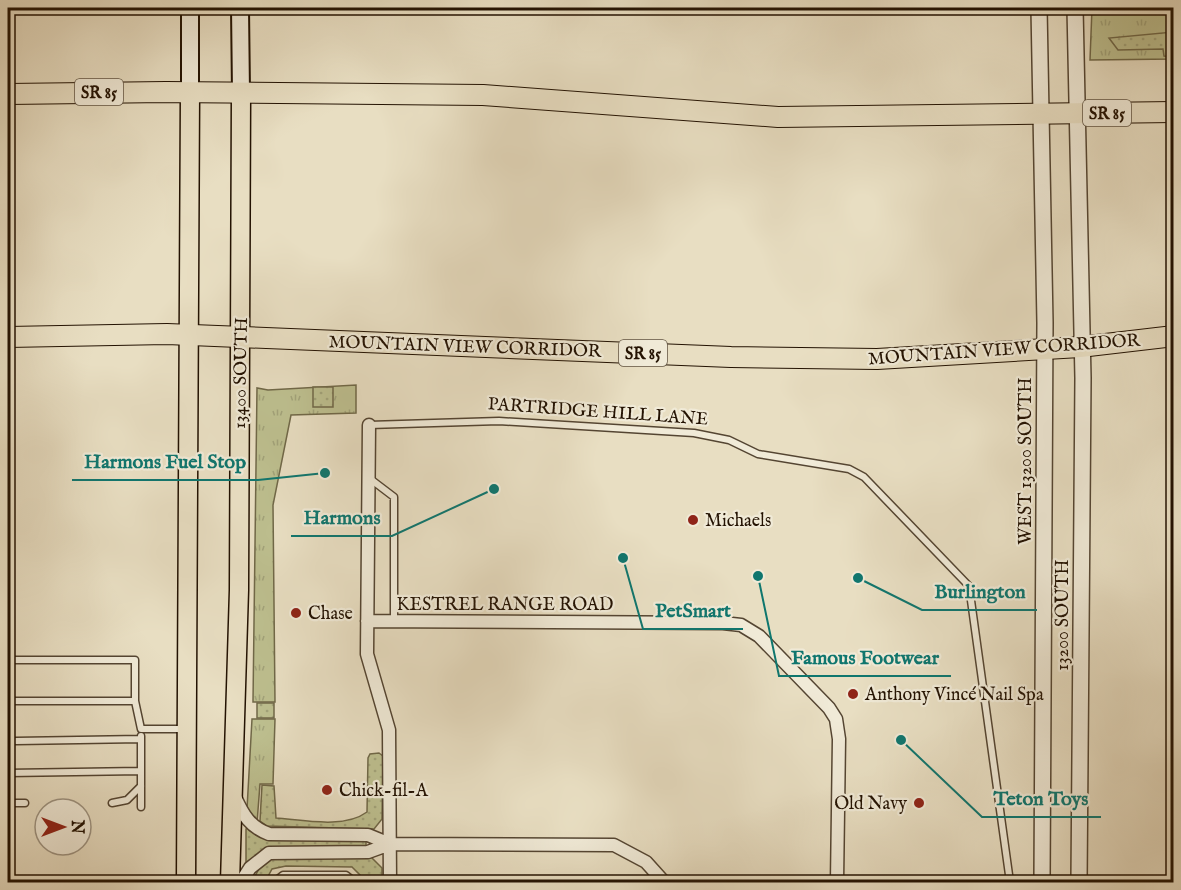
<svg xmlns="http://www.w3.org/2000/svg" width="1181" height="890" viewBox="0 0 1181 890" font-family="'IM FELL English',serif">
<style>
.grass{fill:url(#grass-tufts);stroke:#706848;stroke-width:1.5}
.garden{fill:url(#garden-dots);stroke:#706848;stroke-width:1.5}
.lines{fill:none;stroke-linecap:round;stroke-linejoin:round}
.service-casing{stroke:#544532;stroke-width:9}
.minor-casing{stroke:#544532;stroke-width:15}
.tertiary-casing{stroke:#544532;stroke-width:18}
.secondary-casing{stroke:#231202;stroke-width:20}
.primary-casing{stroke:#231202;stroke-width:21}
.trunk-casing{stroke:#231202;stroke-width:22}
.service{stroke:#f0ead7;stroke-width:6}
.minor{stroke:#f0ead7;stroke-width:12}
.tertiary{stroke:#f0ead7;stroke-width:15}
.secondary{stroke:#f0ead7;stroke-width:16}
.primary{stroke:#e8dec2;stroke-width:18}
.trunk{stroke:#e8dec2;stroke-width:20}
.poi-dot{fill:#8f2418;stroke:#f0ead7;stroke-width:2}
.labels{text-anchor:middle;stroke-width:4.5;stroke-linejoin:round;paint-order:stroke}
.shield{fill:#f0ead7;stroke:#605342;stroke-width:1.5}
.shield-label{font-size:16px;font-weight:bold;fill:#231202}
.street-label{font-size:18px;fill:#231202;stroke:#f0ead7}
.poi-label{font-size:18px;fill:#231202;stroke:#f0ead7;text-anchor:start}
.leader{fill:none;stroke:#0f766e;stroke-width:2}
.callout-dot{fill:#0f766e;stroke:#f0ead7;stroke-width:2}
.callout-label{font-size:20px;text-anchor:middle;font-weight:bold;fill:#0f766e;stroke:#f0ead7;stroke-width:4.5;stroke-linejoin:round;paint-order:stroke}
</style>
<defs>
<pattern id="grass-tufts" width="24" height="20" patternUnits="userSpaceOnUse" patternTransform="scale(1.5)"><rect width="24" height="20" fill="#bdbf8f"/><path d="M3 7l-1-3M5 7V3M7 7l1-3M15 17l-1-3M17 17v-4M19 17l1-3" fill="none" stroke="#a2a37a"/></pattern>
<pattern id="garden-dots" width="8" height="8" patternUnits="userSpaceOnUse" patternTransform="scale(1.5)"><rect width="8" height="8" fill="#bdbf8f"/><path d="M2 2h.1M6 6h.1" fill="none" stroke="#a2a37a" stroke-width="1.8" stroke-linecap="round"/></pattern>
</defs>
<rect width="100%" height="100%" fill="#e8dec2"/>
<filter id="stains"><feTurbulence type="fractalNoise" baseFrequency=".00333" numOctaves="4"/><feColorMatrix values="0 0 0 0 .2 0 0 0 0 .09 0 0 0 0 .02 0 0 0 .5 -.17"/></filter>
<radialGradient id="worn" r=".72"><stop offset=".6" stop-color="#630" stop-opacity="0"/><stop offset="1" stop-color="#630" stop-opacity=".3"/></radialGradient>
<!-- grass -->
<path class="grass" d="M1092,8H1173V59L1090,60Z
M356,385V413L291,415L273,505L275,702H253L257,388L268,390Z
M252,719H275L273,784H260L257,823L247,809Z"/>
<!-- garden -->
<path class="garden" d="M1173,32V57L1164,56L1163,49L1118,50L1109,38Z
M313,387H333V407H313Z
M257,703H274V718H257Z
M379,753L383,756L382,819L374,829L267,826L260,821L262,785L274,786L276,818C303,820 344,829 367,812L368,758L370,754Z
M248,828L366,840V848L266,849L246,863V829Z
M276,856L371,857L382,868V882H363L361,876L352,867L286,866L272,869L265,882H252L262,863Z"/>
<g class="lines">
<!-- service casing -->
<g class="service-casing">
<path id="service" d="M369,425L499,421L694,433L729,440L758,454L849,469L864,477L969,586L1010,882
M369,478L394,497V621
M8,660H135V701L141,729H186
M8,701H135
M16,741L141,739
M8,773L141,771
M8,803H25
M112,803L127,800L141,786
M141,807V736
M274,882L283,875H346L355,882"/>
</g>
<!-- minor casing -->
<g class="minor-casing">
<path id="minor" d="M369,425L367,654L389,730L390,882
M367,621L723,623L741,625L759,636L829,708L836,719L839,739L837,882
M235,797C243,815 250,827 269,834L368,835L390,844
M241,882L250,868L269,853L368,852L390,844L614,845L646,862L664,882"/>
</g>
<!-- tertiary casing -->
<g class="tertiary-casing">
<path id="tertiary" d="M1039,8L1045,323L1042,882
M1075,8L1083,378L1079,882"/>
</g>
<!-- secondary casing -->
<g class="secondary-casing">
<path id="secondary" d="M190,8V92
M240,8L241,93"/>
</g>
<!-- primary casing -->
<g class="primary-casing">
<path id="primary" d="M186,882L190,92
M230,882L239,590L241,93"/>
</g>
<!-- trunk casing -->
<g class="trunk-casing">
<path id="trunk" d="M8,94L166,92L483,95L778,117L1174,112
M8,337L167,334L731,357L877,359L1080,347L1174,336"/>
</g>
<!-- service -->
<use href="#service" class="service"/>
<!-- minor -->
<use href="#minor" class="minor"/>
<!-- tertiary -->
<use href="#tertiary" class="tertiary"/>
<!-- secondary -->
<use href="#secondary" class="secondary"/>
<!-- primary -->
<use href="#primary" class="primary"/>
<!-- trunk -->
<use href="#trunk" class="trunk"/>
</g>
<!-- markers -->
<g class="poi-dot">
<circle cx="693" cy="520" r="6"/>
<circle cx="296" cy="613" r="6"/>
<circle cx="853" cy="694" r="6"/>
<circle cx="327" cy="790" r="6"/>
<circle cx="919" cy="803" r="6"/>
</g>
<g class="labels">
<!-- shield labels -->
<g class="shield">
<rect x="75" y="79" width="48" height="26" rx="4.5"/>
<rect x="1083" y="100" width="48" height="26" rx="4.5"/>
<rect x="619" y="340" width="48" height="26" rx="4.5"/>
</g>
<g class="shield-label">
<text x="99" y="98">SR 85</text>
<text x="1107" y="119">SR 85</text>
<text x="643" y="359">SR 85</text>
</g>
<!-- street labels -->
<g class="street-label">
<text transform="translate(465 346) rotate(2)" y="6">MOUNTAIN VIEW CORRIDOR</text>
<text transform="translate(1004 349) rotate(-4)" y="6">MOUNTAIN VIEW CORRIDOR</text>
<text transform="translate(240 373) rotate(-89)" y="6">13400 SOUTH</text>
<text transform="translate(598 411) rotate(4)" y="6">PARTRIDGE HILL LANE</text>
<text transform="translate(1025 461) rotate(-90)" y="6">WEST 13200 SOUTH</text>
<text x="505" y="610">KESTREL RANGE ROAD</text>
<text transform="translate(1062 615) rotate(-90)" y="6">13200 SOUTH</text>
</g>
<!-- poi labels -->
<g class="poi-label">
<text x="705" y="526">Michaels</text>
<text x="308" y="619">Chase</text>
<text x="865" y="700">Anthony Vincé Nail Spa</text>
<text x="339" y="796">Chick-fil-A</text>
<text x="907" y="809" text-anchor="end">Old Navy</text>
</g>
</g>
<!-- callouts -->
<path class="leader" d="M325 473L258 480H72M494 489L392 536H291M858 578L922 610H1037M623 558L643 629H743M758 576L779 676H951M901 740L982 817H1101"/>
<g class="callout-dot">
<circle cx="325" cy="473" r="6"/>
<circle cx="494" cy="489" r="6"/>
<circle cx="858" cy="578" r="6"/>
<circle cx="623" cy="558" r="6"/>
<circle cx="758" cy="576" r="6"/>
<circle cx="901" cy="740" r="6"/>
</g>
<g class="callout-label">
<text x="165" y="468">Harmons Fuel Stop</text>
<text x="342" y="524">Harmons</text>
<text x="980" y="598">Burlington</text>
<text x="693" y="617">PetSmart</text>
<text x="865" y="664">Famous Footwear</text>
<text x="1041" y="805">Teton Toys</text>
</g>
<!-- margin -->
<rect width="1181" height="890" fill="none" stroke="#e8dec2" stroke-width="30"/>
<rect x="9" y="9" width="1163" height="872" fill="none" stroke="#231202" stroke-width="3"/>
<rect x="15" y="15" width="1151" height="860" fill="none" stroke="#231202" stroke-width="1.5"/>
<!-- north arrow -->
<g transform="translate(63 827) rotate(90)"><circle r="28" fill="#f0ead7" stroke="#9e9482" stroke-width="1.5"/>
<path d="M0-4.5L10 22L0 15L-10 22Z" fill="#8f2418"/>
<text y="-9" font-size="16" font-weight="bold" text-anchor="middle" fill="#231202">N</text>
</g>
<rect width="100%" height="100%" filter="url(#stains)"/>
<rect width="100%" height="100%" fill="url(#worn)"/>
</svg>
